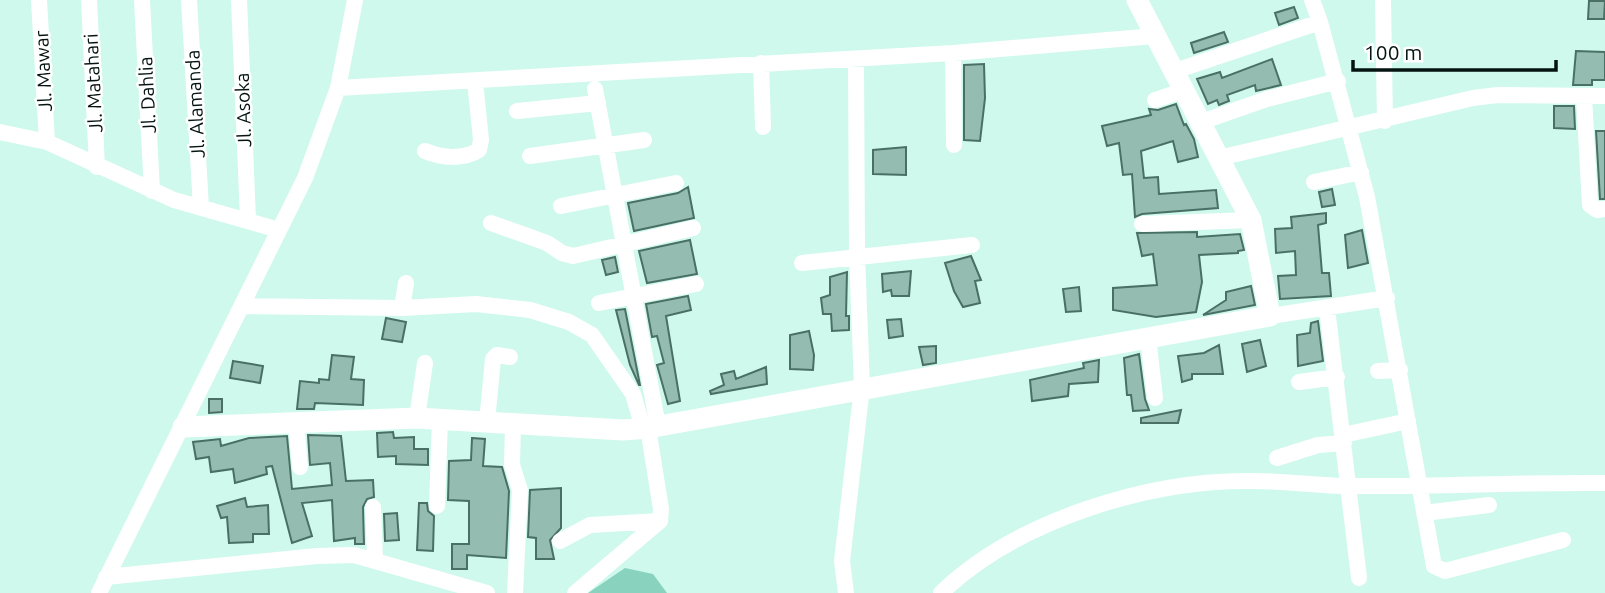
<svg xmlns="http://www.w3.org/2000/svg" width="1605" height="593" viewBox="0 0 1605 593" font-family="Ubuntu,sans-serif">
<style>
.green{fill:#89d3be}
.building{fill:#94bcb0;stroke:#4a7065;stroke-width:2}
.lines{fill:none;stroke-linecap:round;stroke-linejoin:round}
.street{stroke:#fff;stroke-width:16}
.secondary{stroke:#fff;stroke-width:21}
.labels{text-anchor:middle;stroke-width:5;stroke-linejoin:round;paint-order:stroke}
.street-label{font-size:19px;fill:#051410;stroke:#fff}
</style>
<rect width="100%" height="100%" fill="#cff9ec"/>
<!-- green -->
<path class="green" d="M625,568L653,574L667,593H588Z"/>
<!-- building -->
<path class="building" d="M1589,1H1605L1604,19H1588Z
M1294,7L1298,18L1279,25L1275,13Z
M1224,32L1228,42L1194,53L1191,43Z
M1576,51L1605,52V80H1592V85H1573Z
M1272,59L1281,85L1256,91L1255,85L1227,95L1229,101L1219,105L1217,100L1208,104L1197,79L1220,72L1222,78Z
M984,64L985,98L980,141L964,140V65Z
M1176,104L1184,125L1186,124L1194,139L1198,157L1178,162L1173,141L1141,151L1144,178L1158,177L1159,194L1216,190L1218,208L1142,214L1135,217L1132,174L1123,175L1119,143L1107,146L1102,126L1151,115L1149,109L1158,110Z
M1554,106H1574L1575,129L1554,128Z
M1596,131H1605V199H1600Z
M906,147V175L873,174V150Z
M688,187L694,218L634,231L628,203L678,193Z
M1332,189L1335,205L1322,207L1319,192Z
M1326,213V223L1318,225L1322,273H1329L1331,296L1280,299L1278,276L1296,275L1295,251L1276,253L1275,229L1292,228L1291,217Z
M1362,230L1368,263L1348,268L1345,235Z
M1197,232V237L1240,234L1244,250L1238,251V253L1199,255L1202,282L1196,312L1156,317L1113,310V288L1157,285L1153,254L1142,256L1137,233Z
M690,240L697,274L647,283L639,251Z
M971,256L981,280L975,281L980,303L963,307L954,291L945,263Z
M615,257L618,272L606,275L602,260Z
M911,271L909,296H892L891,290L883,292L882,274Z
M847,272L846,316H849V330L832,331L831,314H823L821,298L830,295V277Z
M1251,286L1255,305L1203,315L1226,300V292Z
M1079,287L1081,311L1066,312L1063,289Z
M688,296L691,310L666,316L680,401L668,404L657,365L664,363L657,336L652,337L646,304Z
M625,309L640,385H639L630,365L616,310Z
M386,318L406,322L402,342L382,339Z
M901,319L903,336L889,338L887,320Z
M1318,321L1323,361L1298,366L1297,335L1310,333L1311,323Z
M809,331L814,355L813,370L790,369V335Z
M1260,340L1266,366L1247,372L1242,344Z
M1219,345L1223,374H1192V379L1182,382L1178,356L1204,353Z
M936,346V363L923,365L919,347Z
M1139,354L1145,399L1149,410L1133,411L1131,395H1127L1124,358Z
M332,355L354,357L351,379L364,380L363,405L315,403L314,409H297L300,381L319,383V379L329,380Z
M1099,360L1098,382L1069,384L1068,396L1032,401L1030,380L1084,368L1083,363Z
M233,361L263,366L260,383L230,378Z
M766,367L767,384L711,394L710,391L724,385L721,374L734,371L736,379Z
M209,399H222V412L209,413Z
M1181,410L1178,423H1141V418Z
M393,432L394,438L414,437V449H428V465L396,464V456L378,457L377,433Z
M308,435L341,436L346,481L373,480L374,497L367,499L363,507L364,544H355V538L334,541L332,500L302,503L312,536L292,543L272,466L266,467L267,474L235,483L233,469L211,472L209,457L196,459L193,442L220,439L221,446L249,438L287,436L292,489L332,485L330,463L310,465Z
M472,438L485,439L483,466L502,467L509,491L506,558L467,555V569H452V544H469V501L448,500L449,461L471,460Z
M561,488V528L550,540L554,559H536V538L528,537L530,490Z
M245,498L247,507L268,505L269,534H253V542L229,543L227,517L221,518L217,506Z
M419,503H427L428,511L434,516L433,551L417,550Z
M397,513L399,540L385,541L384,514Z"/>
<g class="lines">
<!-- street -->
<path class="street" d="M39,0L47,142
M89,0L97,167
M142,0L152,191
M189,0L201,208
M239,0L248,220
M1312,0L1320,22
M1383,0L1385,121
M953,53L954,145
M761,63L763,127
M1175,71L1320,22L1367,197L1434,566L1445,571L1563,540
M338,88L953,53L1155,36
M595,89L658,426
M1584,97L1590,205L1597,210L1605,209
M1155,100L1185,90
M517,111L598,103
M1201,122L1267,99L1338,81
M0,132L47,142L174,200L279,230
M425,151C442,158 463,160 479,150L481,140L475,81
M530,156L644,140
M1219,158L1473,98L1498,95L1605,96
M1314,182L1361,172
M561,206L676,183
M491,223L547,243L562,253L573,256L693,228
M1142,224L1251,220
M802,263L972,245
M599,303L696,284
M242,306L402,308L476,304L530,310L569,322L592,335L633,394L643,428
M402,308L406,283
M1327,308L1359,578
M1270,316L1387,298
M1148,337L1155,398
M1378,371L1400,370
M1299,382L1337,377
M417,418L425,363
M296,422L300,467
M487,422L493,359L497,355L510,357
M513,425L512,465L520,490L515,593
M1343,435L1408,421
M1277,458L1318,445L1344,443
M437,506L440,419
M373,507L375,559
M1424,513L1489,505
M560,541L590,525L660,521
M106,577L317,556L354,555L487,593
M99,593L305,178L338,88L355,0
M575,593L660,521L661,509L648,428
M846,593L842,561L862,387L857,255L856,59
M941,593C1017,520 1150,479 1254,481C1286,481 1318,486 1350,486C1435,487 1520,482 1605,483"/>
<!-- secondary -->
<path class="secondary" d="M1137,0L1251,220L1270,316L1258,318
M183,427L417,418L623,430L648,428L1270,316"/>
</g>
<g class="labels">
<!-- street labels -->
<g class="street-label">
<text transform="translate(43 71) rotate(-93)" y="7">Jl. Mawar</text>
<text transform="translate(93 83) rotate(-93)" y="7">Jl. Matahari</text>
<text transform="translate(147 95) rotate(-93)" y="7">Jl. Dahlia</text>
<text transform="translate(195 104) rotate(-93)" y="7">Jl. Alamanda</text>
<text transform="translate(243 110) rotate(-92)" y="7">Jl. Asoka</text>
</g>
</g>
<!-- scale -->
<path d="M1353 60v10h203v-10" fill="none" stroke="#051410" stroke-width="3.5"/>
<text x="1364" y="60" font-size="21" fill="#051410" stroke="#ffffff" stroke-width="5" paint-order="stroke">100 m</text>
</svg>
